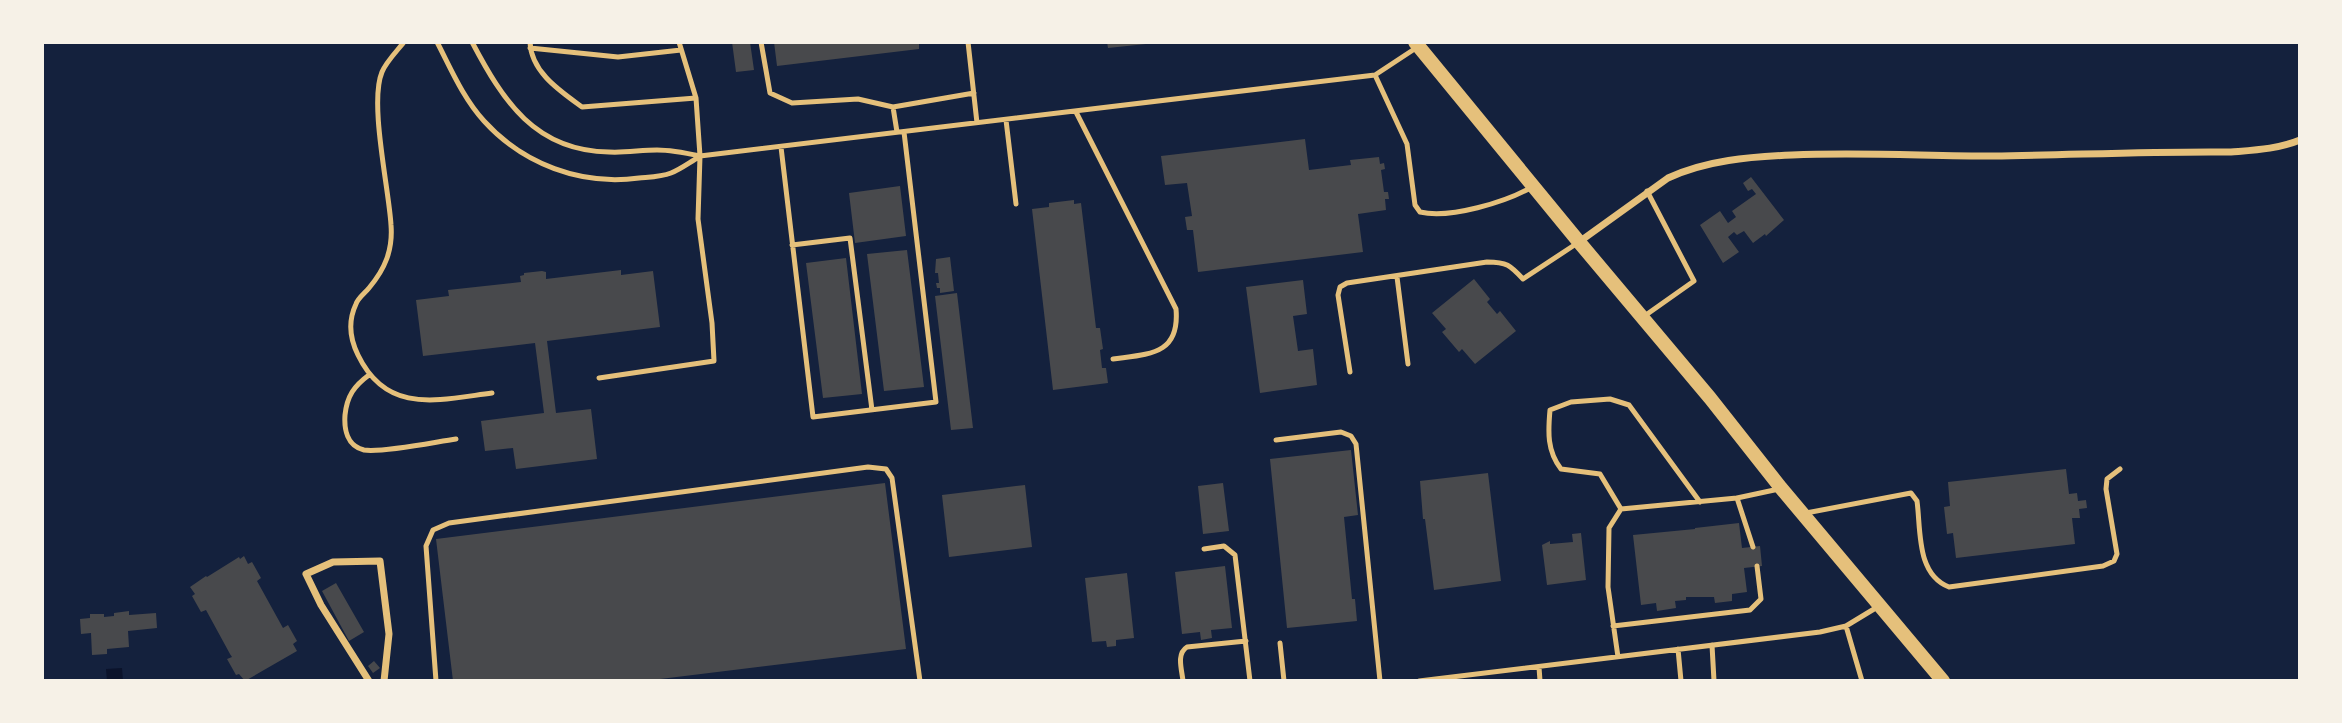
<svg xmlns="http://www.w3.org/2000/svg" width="2342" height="723" viewBox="0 0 2342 723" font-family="'Zilla Slab',serif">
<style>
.water{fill:#0b132b}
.building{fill:#48494c}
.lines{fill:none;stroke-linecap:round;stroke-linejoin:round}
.service{stroke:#e5c07b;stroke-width:5}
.minor{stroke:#e5c07b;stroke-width:7}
.secondary{stroke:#e5c07b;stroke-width:14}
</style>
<rect width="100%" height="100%" fill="#14213d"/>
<!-- water -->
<path class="water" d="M122,668L123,681H107L106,669Z"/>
<!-- building -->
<path class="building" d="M732,42H750L754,70L736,72Z
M774,42H919V49L777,66Z
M1107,42H1146V44L1108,48Z
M1305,139L1309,170L1351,165L1350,160L1379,157L1380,164L1384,163L1385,169L1381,170L1384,192H1388L1389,199H1385L1386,210L1358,214L1363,252L1198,272L1193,230H1187L1185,217L1192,216L1187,183L1165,185L1161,156Z
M1751,177L1784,220L1766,236L1765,234L1753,243L1744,231L1737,235L1734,232L1728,237L1739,252L1723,263L1700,225L1720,211L1728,223L1736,217L1732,211L1756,194L1752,189L1748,191L1743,183Z
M900,186L906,236L855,243L849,193Z
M1074,200V204L1081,203L1096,328H1100L1103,349L1100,350L1102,368H1106L1108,383L1053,390L1032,209L1049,207V203Z
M907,250L924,387L884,391L867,254Z
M950,257L954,291L940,293V288H937L936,283H939L938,273H935L936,259Z
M846,258L862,394L823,398L806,263Z
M621,270V275L653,271L660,327L547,341L556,413L591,409L597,459L516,469L513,448L485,451L481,421L544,413L535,343L423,356L416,300L449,296L448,290L521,282L520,276L524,275V273L542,271L546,272V279Z
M1474,279L1490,299L1487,302L1497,314L1500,311L1516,331L1475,364L1462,349L1459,352L1442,332L1446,329L1432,313Z
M1303,280L1307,314L1293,316L1298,351L1313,349L1317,385L1260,393L1246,287Z
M957,293L973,428L951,430L935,296Z
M1351,450L1358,515L1344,517L1352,599H1355L1357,621L1287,628L1270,459Z
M2066,469L2069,494L2077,493L2078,501L2086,500L2087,508L2079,509L2080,518H2072L2075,544L1956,558L1953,533L1947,534L1944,507L1950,506L1948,482Z
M1488,473L1501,581L1434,590L1425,519H1423L1420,481Z
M885,483L906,649L644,681H453L436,539Z
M1223,483L1229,531L1203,534L1198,486Z
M1025,485L1032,547L949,557L942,495Z
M1739,523L1742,548L1760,546L1762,566L1744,568L1747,592L1732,594V601L1715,603L1714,597H1686V600L1675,601L1676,608L1657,611L1656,603L1641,605L1633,535L1695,529V528Z
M1581,533L1586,580L1547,585L1542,545L1550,541V544L1573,542L1572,534Z
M244,556L248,564L252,562L261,578L257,581L283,628L288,625L297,641L293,644L297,651L245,681L239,674L236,675L227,659L232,657L230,654L206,610L201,612L192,596L195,594L190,587L206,576L207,577L239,557L240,559Z
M1225,566L1232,628L1211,630L1212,638L1201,640L1200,632L1182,634L1175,572Z
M1127,573L1134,638L1116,640V646L1107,647L1106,641L1092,642L1085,578Z
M336,583L364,632L349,641L322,591Z
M129,611V615L156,613L157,628L128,631L129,647L107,649V654L92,655L91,633L81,634L80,619L90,618V614H104V617L114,616V613Z
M374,661L380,668L373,673L368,666Z"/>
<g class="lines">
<!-- service -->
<path class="service" d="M404,42C397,51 386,62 382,72C369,103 389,189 391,225C393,250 385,269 369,288C365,293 358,298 356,304C348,321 350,339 358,355C387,415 438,400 492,393
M437,42C451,69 463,98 484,121C523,164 581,186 639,178C650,177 661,177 671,173C681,169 690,162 699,157
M472,42C503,101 535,151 609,152C625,153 641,150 657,150C672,150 686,153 700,156L1375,75L1416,48
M530,42C531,72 560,91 582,107L696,98
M761,42L770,93L792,103L858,99L893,107L897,132
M968,42L977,123
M530,48L618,57L681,50
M1375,75L1407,144L1415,205L1420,212C1450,219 1506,202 1532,187
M893,107L974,93
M1076,112L1176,309C1180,355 1149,354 1113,359
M1006,120L1016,204
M781,147L813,417L936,402L904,132
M792,245L850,238L872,410
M1397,277L1408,364
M1643,317L1694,281L1647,191
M1350,372L1338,295L1340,287L1347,283L1487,262C1507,262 1510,265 1523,279L1579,242
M369,375C354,386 347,396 345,415C344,429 347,446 364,450C383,453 435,442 456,439
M599,378L714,361L712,323L698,219L700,156L696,98L679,42
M1276,440L1341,432L1351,436L1356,444L1380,681
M1737,498L1753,547
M1621,509L1600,474L1561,469C1547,451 1548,432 1550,410L1571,402L1610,399L1629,405L1700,502
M1806,513L1911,493L1917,501C1921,530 1916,574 1949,587L2103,566L2114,561L2117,554L2106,489L2107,479L2120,469
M1204,549L1224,546L1235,555L1250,681
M1613,626L1750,610L1761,599L1757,566
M1846,626L1862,681
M1280,643L1284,681
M1712,645L1714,681
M1678,649L1681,681
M1618,657L1608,587L1609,528L1621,509L1737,498L1779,489
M1539,667L1540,681
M436,681L426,546L433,530L449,523L868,467L886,469L892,478L920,681
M1183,681C1182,670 1176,654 1187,647L1246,641
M1419,681L1820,632L1846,626L1879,606"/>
<!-- minor -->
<path class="minor" d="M1579,242L1668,178C1707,160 1749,157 1792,155C1859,152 1926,156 1993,156C2073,155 2152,151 2231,152C2255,150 2278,149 2300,140
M369,681L321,605L306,574L333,562L380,561L389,634L384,681"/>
<!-- secondary -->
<path class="secondary" d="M1415,42L1579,242L1710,398L1781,488L1943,681"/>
</g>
<!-- border -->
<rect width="2342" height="723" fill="none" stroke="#f6f1e7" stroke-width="88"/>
</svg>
